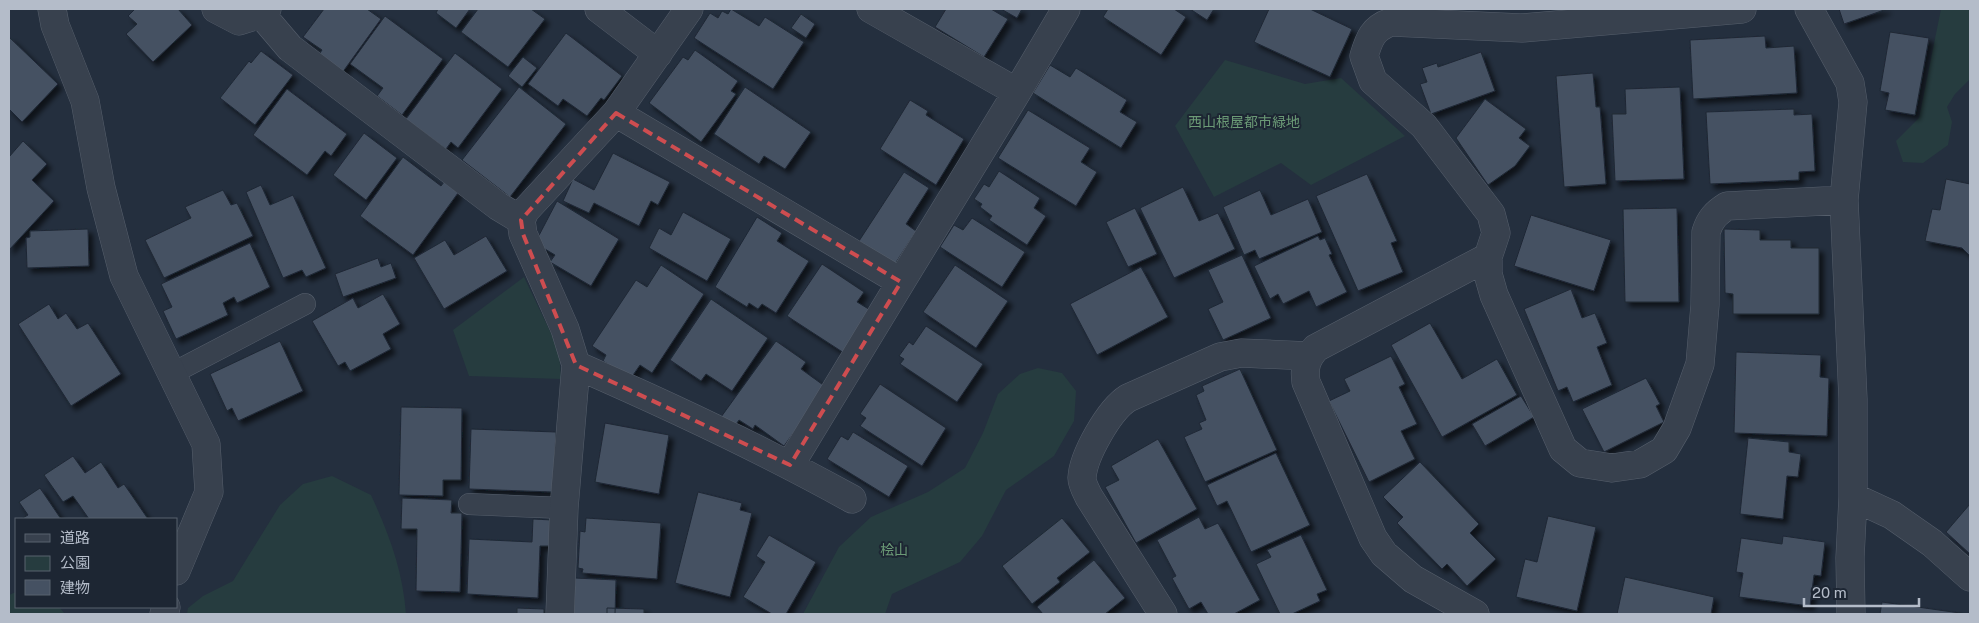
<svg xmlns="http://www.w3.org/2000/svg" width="1979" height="623" viewBox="0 0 1979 623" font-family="'Public Sans','Noto Sans JP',sans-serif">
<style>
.green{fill:#263c3f}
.building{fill:#455162;stroke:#1f2835;filter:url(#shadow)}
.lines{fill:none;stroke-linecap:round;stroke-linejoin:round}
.service-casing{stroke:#565f6c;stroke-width:22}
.minor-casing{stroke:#565f6c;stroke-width:29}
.service{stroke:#38414e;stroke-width:21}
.minor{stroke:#38414e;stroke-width:28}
.marked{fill:none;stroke:#ce4d50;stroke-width:4;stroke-dasharray:10 6;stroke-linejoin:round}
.labels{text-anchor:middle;stroke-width:4;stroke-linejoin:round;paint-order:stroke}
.park-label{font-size:14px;fill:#6b9a76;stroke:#1d2633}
</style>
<defs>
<filter id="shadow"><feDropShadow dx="4.5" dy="4.5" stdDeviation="2.5" flood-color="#0009"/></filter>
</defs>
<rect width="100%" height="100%" fill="#242f3e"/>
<!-- green -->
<path class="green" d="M1941,9H1970V79L1955,94L1947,107L1952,122L1948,145L1923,163L1903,162L1896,141L1919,118Z
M1225,60L1305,84L1341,78L1405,136L1311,185L1281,163L1214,197L1175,126Z
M524,277L559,350L561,379L469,376L453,330Z
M1038,368L1062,373L1076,391L1074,421L1054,456L1006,490L982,536L960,562L892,594L885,614H803L839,547L871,517L928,492L965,468L983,433L998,394L1020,374Z
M332,476L371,495C389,534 403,571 406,614H187L188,608L203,596L233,581L280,505L303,484Z
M16,592V607H59L65,614H9V595Z"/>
<!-- building -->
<path class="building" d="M135,9H178L192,25L153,62L126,34L137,24L128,16Z
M324,9H367L381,19L342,73L318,56L322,50L303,37Z
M438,9H470L456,28L436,13Z
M478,9H531L545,19L508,67L461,32Z
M731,9L759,26L765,17L804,42L773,89L694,38L710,13L718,18L722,11L728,14Z
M946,9H991L1008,19L984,57L935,27Z
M1001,9H1022L1017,18Z
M1108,9H1174L1186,17L1161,55L1103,17Z
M1190,9H1214L1207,20Z
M1269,9H1310L1352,29L1330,77L1254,42Z
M1839,9H1887L1844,24Z
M801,14L815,24L806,38L791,28Z
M385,16L443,59L402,115L377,96L383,88L350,64Z
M1890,32L1929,38L1915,115L1885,110L1889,93L1880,91Z
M566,33L622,76L604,100L601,98L587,116L563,99L558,106L528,84Z
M1765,36L1766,48L1794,46L1797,93L1693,99L1690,40Z
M9,37L58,84L22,122L9,109Z
M695,50L738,81L731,91L736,94L701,142L649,103L683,57L688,60Z
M261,51L293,75L255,125L220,98L249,61L251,63Z
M1481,52L1495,91L1431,114L1420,84L1427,82L1422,68L1437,63L1438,67Z
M455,53L502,89L458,148L451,142L446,149L406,119Z
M523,57L537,68L522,87L508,76Z
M1050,65L1070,77L1076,68L1127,100L1120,112L1137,122L1121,148L1033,93Z
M1593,73L1596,107H1600L1606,184L1564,187L1556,76Z
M519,87L566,124L510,197L462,160Z
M745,87L811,132L785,169L764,156L759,164L714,134Z
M1680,87L1684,179L1615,181L1612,114H1626L1625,89Z
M287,89L347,134L331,156L325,151L307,175L253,135Z
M1485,99L1526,129L1519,138L1530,146L1515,166L1488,185L1456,138Z
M910,100L928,111L926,115L964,139L936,185L880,149Z
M1794,109V115L1812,114L1815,171L1799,172V180L1710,184L1706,112Z
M1028,110L1090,148L1081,162L1097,172L1076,206L998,158Z
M364,133L397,158L366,200L333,175Z
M23,141L47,164L32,180L54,201L9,250V157Z
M613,153L670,182L658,205L651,201L639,226L594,203L589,213L563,201L573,179L594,190Z
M403,157L441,186L444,182L458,193L413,255L360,216Z
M999,171L1040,198L1034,208L1046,216L1027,245L989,220L992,216L980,207L982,204L974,199L984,184L989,187Z
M904,172L929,188L906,224L916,231L895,264L859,241Z
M1367,174L1397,241L1391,243L1403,272L1358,291L1316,196Z
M1946,179L1970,184V256L1962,248L1925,241L1932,209L1940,210Z
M261,185L270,205L293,195L326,268L306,277L302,270L283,278L246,192Z
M1183,187L1199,221L1218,213L1235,249L1174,278L1140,208Z
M223,190L231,205L237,203L253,236L164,278L145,240L191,218L185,207Z
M1260,190L1271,215L1308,199L1322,232L1259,259L1255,250L1244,255L1223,207Z
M557,201L619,239L591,286L550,262L555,255L535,243Z
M1135,208L1157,254L1128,267L1106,222Z
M1677,208L1679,302H1625L1623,209Z
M683,212L731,239L707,281L649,248L659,228L671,235Z
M1531,215L1611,240L1594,291L1514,266Z
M757,217L782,233L777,241L809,261L776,313L762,304L758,309L749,303L747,307L715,287Z
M972,218L1025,252L1002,287L940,247L954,225L963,230Z
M88,229L89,266L27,268L26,238L30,237V231Z
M1724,229L1760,230V240H1791V248H1819V314H1733V294L1725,293Z
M486,236L507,271L444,309L414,258L445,240L454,255Z
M1318,236L1320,240L1325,238L1332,254L1329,255L1347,292L1316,307L1309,291L1283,304L1278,294L1270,299L1254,266Z
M250,243L270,287L237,303L234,297L223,303L228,315L176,339L163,311L172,307L161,284Z
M1242,255L1271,318L1223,340L1208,309L1223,302L1208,270Z
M378,258L381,267L391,263L396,278L343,297L335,274Z
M822,264L864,292L857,302L872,311L844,353L787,316Z
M661,265L704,294L652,373L640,365L631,378L603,361L606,355L592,346L636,280L647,287Z
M955,265L1008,301L976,348L923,312Z
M1141,267L1168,317L1097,355L1070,304Z
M1571,289L1582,318L1595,313L1607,343L1597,347L1612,385L1573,402L1567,387L1558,391L1524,309Z
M383,294L400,324L383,334L391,349L350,371L345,362L338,366L312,321L353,298L358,308Z
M711,299L768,338L732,391L706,374L701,381L670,360Z
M49,304L58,319L66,313L77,329L88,323L121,374L71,406L18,324Z
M1430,323L1462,379L1497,359L1517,395L1442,437L1391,345Z
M926,326L983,364L957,402L900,364L904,359L899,356L909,342L913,345Z
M280,341L303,391L238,421L232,408L227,411L210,374Z
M776,341L806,362L801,369L826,387L784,446L755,425L753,429L739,420L734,427L721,417Z
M1736,352L1821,355L1820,377L1829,378L1827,436L1734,433Z
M1391,356L1405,384L1399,387L1417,424L1401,431L1415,459L1369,482L1329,401L1350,391L1344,379Z
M1240,369L1277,450L1205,482L1184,437L1202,429L1199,423L1206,420L1196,395L1204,391L1202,386Z
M1646,378L1660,404L1656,406L1664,422L1604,452L1582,409Z
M880,384L946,428L922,466L860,426L866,418L860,414Z
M1521,396L1534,417L1485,446L1472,424Z
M401,407L462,408L461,480H443V496L399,495Z
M605,423L669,435L659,494L595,482Z
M471,429L556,432L553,492L469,489Z
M853,432L908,466L889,497L827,459L841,436L848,440Z
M1748,438L1789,442V452L1801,454L1798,477L1787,476L1783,519L1740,514Z
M1158,439L1197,509L1136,543L1105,487L1119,480L1111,466Z
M1276,453L1310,525L1251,552L1227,501L1217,506L1207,485Z
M73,456L85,473L101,462L118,488L124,484L148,519H89L73,496L63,502L44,475Z
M1420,462L1479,524L1470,533L1496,559L1467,586L1447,564L1442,569L1397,523L1403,517L1383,497Z
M40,488L61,519H21L28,515L19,502Z
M698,492L742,503L740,510L752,513L730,597L675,583Z
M402,498L452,500L451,513H462L460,592L416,591L417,529H401Z
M1970,504V554L1946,532Z
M1548,516L1596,527L1577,611L1516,597L1525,559L1537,562Z
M1199,517L1205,529L1218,523L1260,600L1234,614H1208L1201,602L1189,609L1172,578L1176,576L1157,540Z
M586,518L661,523L657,579L582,573L583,569L578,568L580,531L585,532Z
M1062,518L1090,552L1057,578L1060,582L1032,604L1002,566Z
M533,519L552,520L551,546H540L538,598L467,594L469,539L532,542Z
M769,535L816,562L786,614H772L743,597L765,562L756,556Z
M1301,535L1327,590L1317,594L1320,601L1292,614H1280L1256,564L1271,557L1267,550Z
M1783,536L1825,542L1821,576L1814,575L1810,606L1739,597L1743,573L1736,572L1741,538L1782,544Z
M1094,560L1125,598L1105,614H1043L1037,607Z
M1625,577L1714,597L1711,614H1617Z
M575,578L616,580L615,614H573Z
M1882,602L1967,614H1880Z
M517,608L544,609V614H517Z
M607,608L644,609V614H607Z"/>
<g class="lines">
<!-- service casing -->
<g class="service-casing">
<path id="service" d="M173,373L305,304
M469,504L564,508"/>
</g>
<!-- minor casing -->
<g class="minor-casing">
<path id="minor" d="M52,9L55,25L85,101L101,188L124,276L206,444L209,492L176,571
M216,9L239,21L261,14L267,9
M599,9L658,54
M871,9L1017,92L1066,9
M1809,9L1850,83L1853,102L1844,200L1853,399V497L1850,558L1851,614
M261,14L290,48L498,206L521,220
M616,113L901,282L790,465
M1488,257L1496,233L1491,214L1424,126L1373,81L1364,56C1369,39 1373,28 1391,22L1522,28L1742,9
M901,282L1017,92
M576,365C670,406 762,449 852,499
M1853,497L1892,515L1932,543L1970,577
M164,614L166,607
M560,614L564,508L576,365L565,329L523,234L521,220L525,211L616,113L689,9
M1163,614L1089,497C1086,491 1082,484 1082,478C1083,456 1109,410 1128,398L1220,357L1241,353L1309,356
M1475,614L1413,579L1384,554L1373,538L1306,382C1304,367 1306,359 1316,348L1488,257V274L1494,295L1563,449L1580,463L1612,468L1640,464L1664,450L1677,428L1700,364L1705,305L1706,232C1710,219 1716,213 1727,206L1844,200"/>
</g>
<!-- service -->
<use href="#service" class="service"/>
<!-- minor -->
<use href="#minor" class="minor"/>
</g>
<!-- marked area -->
<path class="marked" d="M616,113L901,282L790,465L576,365L523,234L521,220Z"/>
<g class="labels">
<!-- park labels -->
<g class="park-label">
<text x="1244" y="127">西山根屋都市緑地</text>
<text x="894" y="555">桧山</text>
</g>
</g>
<!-- border -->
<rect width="1979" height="623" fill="none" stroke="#b4bcc9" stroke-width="20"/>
<!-- legend -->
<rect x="15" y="518" width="162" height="90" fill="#1d2633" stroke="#59626f"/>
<rect x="25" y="534" width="25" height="8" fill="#38414e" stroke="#59626f"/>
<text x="60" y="543" font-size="15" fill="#b4bcc9">道路</text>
<rect x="25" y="556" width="25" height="15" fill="#263c3f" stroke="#59626f"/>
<text x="60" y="568" font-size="15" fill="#b4bcc9">公園</text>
<rect x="25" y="580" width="25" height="15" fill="#455162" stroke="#59626f"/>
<text x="60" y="593" font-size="15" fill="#b4bcc9">建物</text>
<!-- scale -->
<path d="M1804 598v8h115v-8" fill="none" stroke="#b4bcc9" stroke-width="2.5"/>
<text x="1812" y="598" font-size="15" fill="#b4bcc9" stroke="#1d2633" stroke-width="4" paint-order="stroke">20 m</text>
</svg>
